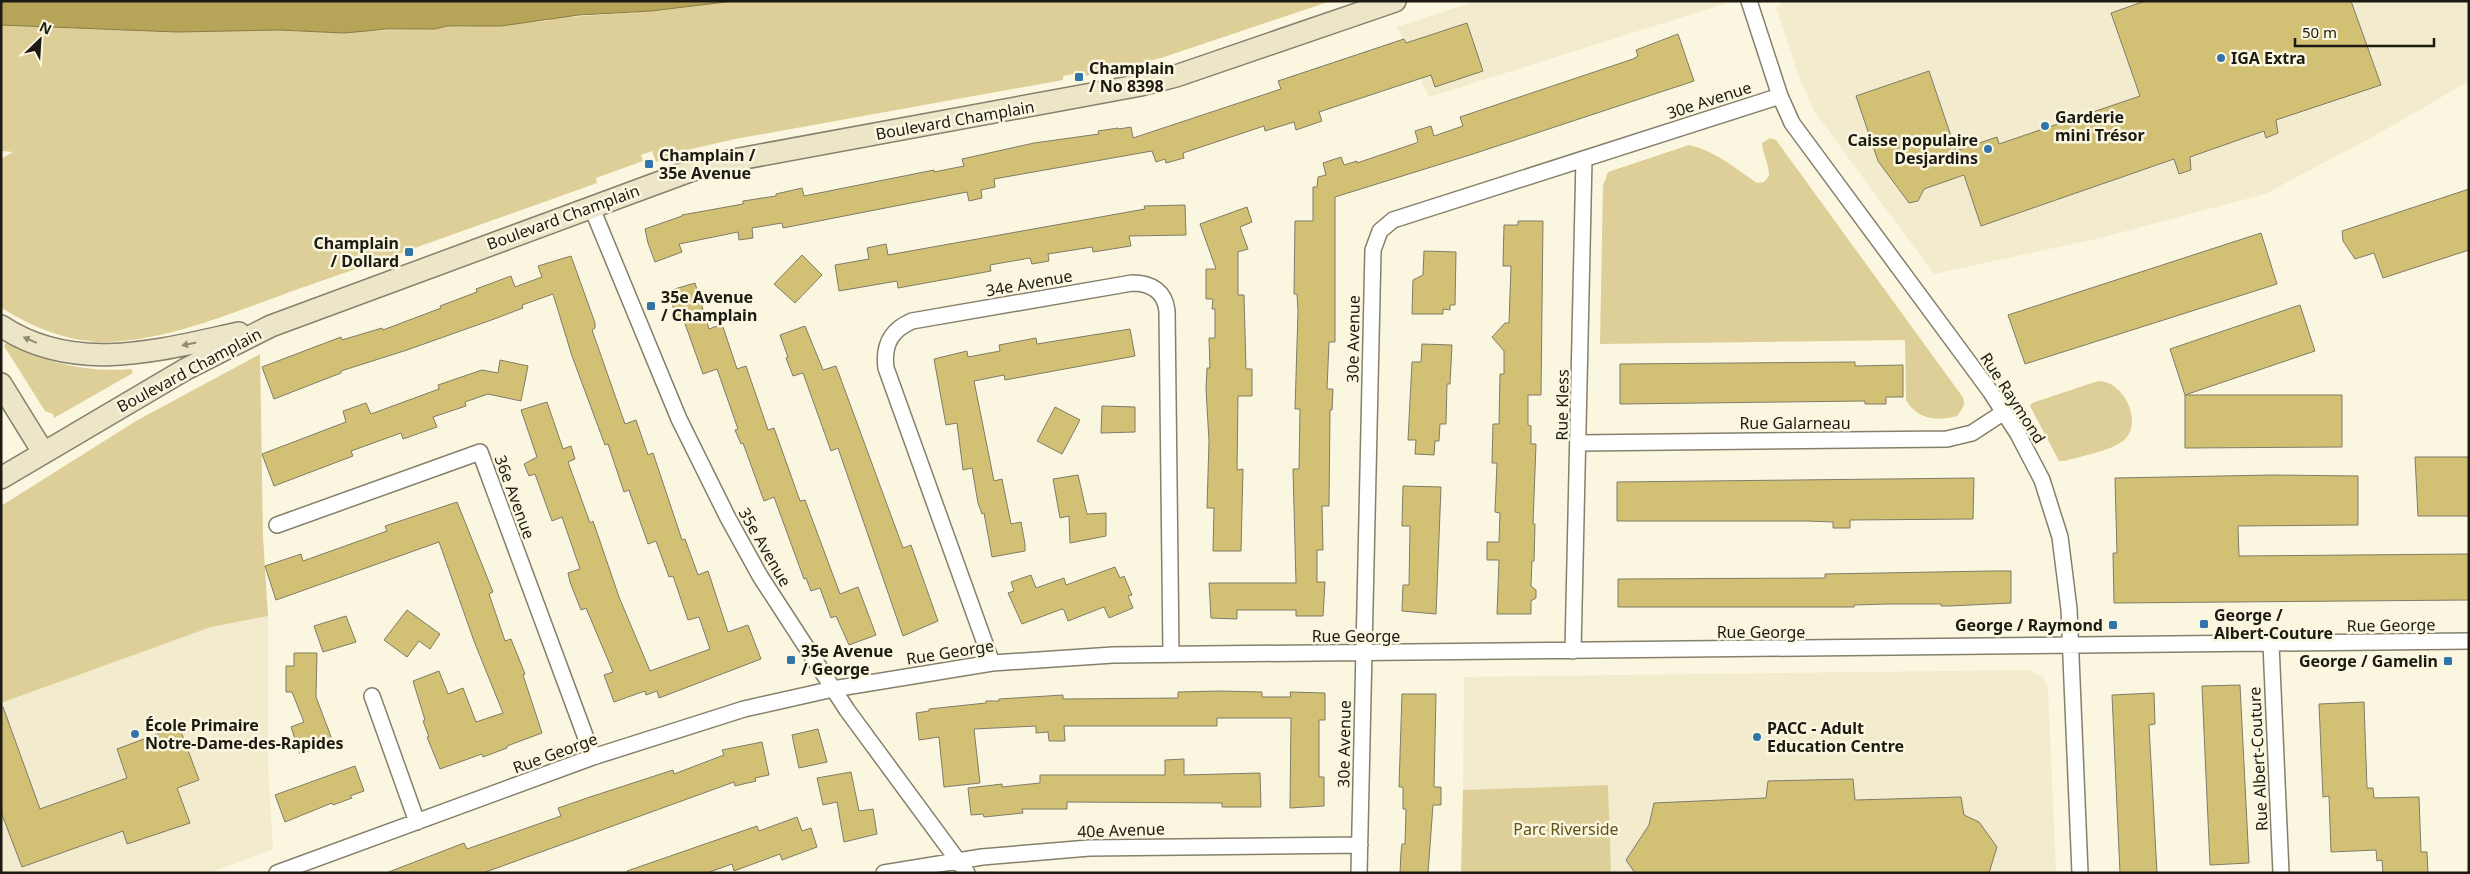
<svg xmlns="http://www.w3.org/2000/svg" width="2470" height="874" viewBox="0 0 2470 874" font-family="'Noto Sans',sans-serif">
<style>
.built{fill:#f2ebcd}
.green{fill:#ddcf97}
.water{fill:#b6a459;stroke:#887b44}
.building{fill:#d2c075;stroke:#807c67}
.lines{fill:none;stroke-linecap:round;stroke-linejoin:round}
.minor-casing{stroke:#85806c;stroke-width:18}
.secondary-casing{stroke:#85806c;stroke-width:24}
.minor{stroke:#fff;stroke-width:15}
.secondary{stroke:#ece5c7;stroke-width:21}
.oneway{fill:#8e8a76}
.poi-dot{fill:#3274aa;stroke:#fbf6df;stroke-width:2}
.labels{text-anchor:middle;stroke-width:5;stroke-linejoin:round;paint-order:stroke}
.poi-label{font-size:16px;font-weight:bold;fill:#1c1a12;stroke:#fbf6df;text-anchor:start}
.street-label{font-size:16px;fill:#1c1a12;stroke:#fbf6df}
.park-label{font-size:16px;fill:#5f5218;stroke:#fbf6df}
</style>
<rect width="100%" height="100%" fill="#fbf6df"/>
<!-- built -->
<path class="built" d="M1476,1H1723L1724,4L1429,97L1397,27Z
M1780,1H2469V81L2378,134L2265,194L2104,237L1934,274L1814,111L1798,74L1776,7L1781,5Z
M268,616V764L273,849L209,873H1V703L211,627Z
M2029,670L2043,677L2048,689L2056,873H1611L1608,785L1463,790L1464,677Z"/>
<!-- green -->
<path class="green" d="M734,1H1331L1161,58L1086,76L1085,72L1063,76V80L735,139L687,150L656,162L652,151L641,155L643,161L596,178L597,183C499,218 402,253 304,287C244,308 175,339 111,342C75,344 31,328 1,307V159L13,152L1,151V25L177,32L279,30L323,32L435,29L447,26L463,27L546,21L556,18L651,11Z
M1770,138L1776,140L1962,396C1967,404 1962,409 1957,416C1936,422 1917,419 1906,400L1905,340L1600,344L1603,186L1608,172L1689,145C1715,151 1735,168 1757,183L1764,182L1769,176C1769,163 1763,155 1762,143Z
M6,343C46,363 87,373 131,369L133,373L54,418L53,414L45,411L4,346Z
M260,354L263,537L268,616L211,627L1,703V506L136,421Z
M2098,381C2125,381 2144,424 2123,441C2110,451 2081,456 2065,461H2059L2030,406L2032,403Z
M1608,785L1611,873H1461L1463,790Z"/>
<!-- water -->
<path class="water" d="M1,1H734L651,11L579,15L501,26H447L435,29H387L344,33L279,30L177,32L1,25Z"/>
<!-- building -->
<path class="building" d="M2145,1H2351L2381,85L2276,120L2278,133L2266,138L2264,131L2190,157L2191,170L2179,174L2174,159L1981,226L1964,175L1924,189L1918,201L1909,203L1878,161L1856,96L1929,71L1956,151L1997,137L1999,144L2140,96L2111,13Z
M1467,23L1483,71L1435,87L1431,75L1319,112L1322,121L1296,130L1294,122L1265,131L1264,126L1183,153L1184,158L1166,163L1165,159L1156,162L1152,151L994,179L995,187L981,190L982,198L969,201L967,192L783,228L782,223L752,228L753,238L739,240L738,232L679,244L682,252L655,262L648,243L645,229L682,216V215L743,204V201L776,196V194L802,188L804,196L934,170V172L964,166L962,159L1034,143L1099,134L1098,131L1118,128L1119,129L1131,127L1133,138L1281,89L1278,81L1404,39L1406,43Z
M1678,34L1694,81L1473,154L1335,197V342H1329L1327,389H1333L1332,410H1330L1329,506H1322L1323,550H1317V582H1325L1323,616H1296V610H1237V619L1211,618L1209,583H1296L1293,469H1299L1300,409H1295L1298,311L1297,294H1294L1295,221H1313V187H1317L1318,177L1326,175L1323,163L1341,157L1344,165L1357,161V163L1416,143L1418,141L1415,131L1431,126L1434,136L1463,126L1460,117L1633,59L1638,56L1636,50Z
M2469,189V250L2383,278L2374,253L2355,259L2343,241L2342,231Z
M1185,205L1186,235L1129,236L1131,246L1093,252L1092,247L1048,254L1049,261L1032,264L1030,258L990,265L991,271L898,288L897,281L839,291L835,265L869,259L867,248L886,244L888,255L1145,209L1144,206Z
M1247,207L1252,222L1240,227L1248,249L1238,252V295H1244L1246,369H1252V396H1238L1237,470L1243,469L1241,551H1213L1214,508H1207L1209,441L1206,389L1207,368H1210L1209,338H1215V309H1212L1213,299H1206V269H1216L1200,224Z
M1518,221H1543L1541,395H1528V425L1531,426V444H1536L1533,524H1535L1534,561H1532L1531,586L1536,590V598L1531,601V614H1497L1499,560H1487V542H1499L1500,513L1495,512L1497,463H1492L1493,424H1499L1500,374H1504V351L1492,337L1505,323H1509L1511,266H1503L1504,225H1518Z
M2261,233L2277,284L2025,364L2008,315Z
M1424,251L1456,252L1455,305H1450V310L1443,309V314H1412L1413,280L1423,275Z
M802,255L822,275L795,303L774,284Z
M571,256L595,323V328L592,330L625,424L636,420L648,455L653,453L682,540L685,539L698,575L708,571L728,632L748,625L761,659L659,698L657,691L646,695L645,691L614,702L604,675L613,672L586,608L581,610L570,582L568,573L580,569L562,517L552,521L535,474L529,476L524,464L537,457L521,410L547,402L563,449L571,446L575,459L568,462L590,523L593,521L619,597L650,671L710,649L699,617L688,620L673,576L669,577L656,541L648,544L629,490L624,492L608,444L605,445L572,356L553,294L522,305L523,308L497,318L407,350L341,371V373L274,399L262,367L341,337L342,340L382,328L383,330L441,308L440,306L477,292L476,289L511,276L515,287L542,277L538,266Z
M695,283L709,329L722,324L737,369L746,366L768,430L774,428L800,501L805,500L840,594L858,587L876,635L849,645L836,616L831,618L820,588L811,591L806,578L804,579L774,497L764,501L743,443L741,444L735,430L738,429L717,369L703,374L684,321L680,322L676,310H674L668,291Z
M2300,305L2315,351L2185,395L2170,349Z
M805,326L823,370L836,366L903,548L911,545L938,621L903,636L838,448L831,451L803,373L793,376L786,358L788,357L780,335Z
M1130,329L1135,356L1005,380L1004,375L974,381L994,481L1002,479L1011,524L1021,522L1025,544V551L992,557L984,513L982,514L978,503L972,468L963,470L957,423L946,425L934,359L967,351L968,357L1000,351L999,345L1036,338L1037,344Z
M1422,344L1452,345L1450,384H1447L1446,424H1440L1439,441H1435L1434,455L1415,454L1416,440H1408L1412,362H1421Z
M500,360L528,366L521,401L488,394L465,402L466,406L433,417L437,427L403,439L401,433L351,451L353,456L274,486L262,454L346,422L343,411L366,403L371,414L439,389L438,385L482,370L498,373Z
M1855,362V366L1903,365V397H1886V404H1865V401L1620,404V364Z
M2185,395H2342V447L2185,448Z
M1102,406L1135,407V432L1101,433Z
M1055,407L1080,420L1062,454L1037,441Z
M2415,457H2469V516H2418Z
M1078,475L1087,514L1106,513V536L1070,543L1069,516L1060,518L1053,479Z
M2273,475L2358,476V525L2238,526L2239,556L2469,554V600L2114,603L2113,553H2117L2115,478Z
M1974,478L1973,519L1850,520V528H1833V522L1807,521H1617V482Z
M1403,486L1441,487L1436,614L1402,611L1403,585H1409L1410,526H1402Z
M457,502L493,592L489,594L505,641L511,639L525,674L523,675L542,733L507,746V748L483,757L482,754L440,769L427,737H429L423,721L425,720L413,681L439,671L448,694L463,688L476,722L503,713L474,641L439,542L276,600L265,566L301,554L303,561L387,531L385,526Z
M1115,567L1120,578L1124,576L1132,595L1128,596L1133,608L1109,618L1104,607L1068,621L1064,610L1062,609L1022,624L1008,593L1014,591L1011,582L1031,575L1036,588L1064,578L1066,585Z
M1990,571H2011V603L1950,606H1941V604H1888L1854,605V607H1618V579L1825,578V574Z
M407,610L440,634L430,649L419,641L407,657L384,640Z
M346,616L356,642L323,652L314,626Z
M294,653H317L316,697L333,742L300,754L291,727L304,722L292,692H286V666H294Z
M2240,685L2249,863L2210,865L2202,686Z
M1219,691L1262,692V697H1291L1290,692L1325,693V720H1319V777H1324V806L1290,808L1291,718H1217V726H1064L1065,741H1049L1048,732L1036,733V726L974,729L980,783L944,787L939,737L919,740L916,713L929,711V709L986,703V701H999V699L1063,695V699L1178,698V692Z
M2154,693L2155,724L2149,725L2157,873H2120L2112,695Z
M1402,694H1436L1434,787H1441V805H1433L1428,873H1400L1401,852L1402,844H1405L1406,809H1403V787H1399Z
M2364,702L2367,788H2373L2374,798L2419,797L2421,852H2427L2428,873H2383L2382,860L2377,861L2376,850L2331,852L2329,796L2323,797L2319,704Z
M1,707H3L40,809L127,778L117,749L179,726L199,780L177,788L190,823L127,844L123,831L22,867L1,812Z
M818,729L827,762L799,768L792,735Z
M762,742L769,775L755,778L756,781L735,786L734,782L483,873H386L464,843L467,849L561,816L558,808L593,796L673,770L674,774L724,755L722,750Z
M1184,759V775L1260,773L1261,807H1222V803L1067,802V809H1022L1023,813L984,817L983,814L971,815L968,788L1002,784V787L1040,783V775H1165V760Z
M355,766L364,791L350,796L352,798L333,805L332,803L285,822L275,795Z
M851,772L859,811L873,809L877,834L844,842L837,802L823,805L817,778Z
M1853,779L1855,800L1961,797L1964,815L1979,822L1997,847L1989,873H1635L1626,860L1649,825L1654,803L1766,798L1768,781Z
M797,817L802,831L811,828L817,847L782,860L780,854L734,871L732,864L707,873H627V871L757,826L759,831Z"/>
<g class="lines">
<!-- minor casing -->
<g class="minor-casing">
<path id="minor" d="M1749,1L1780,96L1792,123L1990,391L2018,434L2042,480L2060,537L2069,609L2080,873
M591,206L679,419L728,518L760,576L847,710L967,873
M1578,443L1947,439L1972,433L2004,412
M277,525L480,452L593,757
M2271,644L2281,873
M1573,651L1584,159
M992,663L886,368C883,345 891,330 912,321L1132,283C1151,283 1165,291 1167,311L1171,654
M372,696L417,822
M277,873L593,757L744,709L833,689L992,663L1113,655L2469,641
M884,873L982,857L1089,848L1360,845
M1359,873L1373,250L1380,231L1393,220L1780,96"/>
</g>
<!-- secondary casing -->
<g class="secondary-casing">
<path id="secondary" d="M1,326C74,375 160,350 239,333
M1,384L43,452
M1,478L186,369L271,326L690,171L723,162L1141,85L1176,76L1395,1"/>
</g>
<!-- minor -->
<use href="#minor" class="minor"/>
<!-- secondary -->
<use href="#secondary" class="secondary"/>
</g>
<!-- one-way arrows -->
<defs><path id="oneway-solid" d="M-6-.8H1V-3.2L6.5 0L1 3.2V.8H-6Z" transform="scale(1.25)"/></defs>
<g class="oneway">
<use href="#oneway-solid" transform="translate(30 340) rotate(-157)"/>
<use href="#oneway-solid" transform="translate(189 344) rotate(168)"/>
</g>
<!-- markers -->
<g class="poi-dot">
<circle cx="2221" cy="58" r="5"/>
<rect x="1074" y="72" width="10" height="10" rx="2.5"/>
<circle cx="2045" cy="126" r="5"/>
<circle cx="1988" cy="149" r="5"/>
<rect x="644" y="159" width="10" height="10" rx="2.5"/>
<rect x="404" y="247" width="10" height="10" rx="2.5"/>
<rect x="646" y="301" width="10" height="10" rx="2.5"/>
<rect x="2199" y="619" width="10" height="10" rx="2.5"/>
<rect x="2108" y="620" width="10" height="10" rx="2.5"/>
<rect x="786" y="655" width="10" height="10" rx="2.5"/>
<rect x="2443" y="656" width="10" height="10" rx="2.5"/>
<circle cx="135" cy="734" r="5"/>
<circle cx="1757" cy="737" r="5"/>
</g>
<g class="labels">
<!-- poi labels -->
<g class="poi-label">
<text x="2231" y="64">IGA Extra</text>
<text x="1089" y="74">Champlain<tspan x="1089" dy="18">/ No 8398</tspan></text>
<text x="2055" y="123">Garderie<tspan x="2055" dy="18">mini Trésor</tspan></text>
<text x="1978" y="146" text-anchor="end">Caisse populaire<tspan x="1978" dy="18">Desjardins</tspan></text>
<text x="659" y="161">Champlain /<tspan x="659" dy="18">35e Avenue</tspan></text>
<text x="399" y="249" text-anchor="end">Champlain<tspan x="399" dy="18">/ Dollard</tspan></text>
<text x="661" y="303">35e Avenue<tspan x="661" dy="18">/ Champlain</tspan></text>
<text x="2214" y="621">George /<tspan x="2214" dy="18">Albert-Couture</tspan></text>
<text x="2103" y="631" text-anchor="end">George / Raymond</text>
<text x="801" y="657">35e Avenue<tspan x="801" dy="18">/ George</tspan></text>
<text x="2438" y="667" text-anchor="end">George / Gamelin</text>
<text x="145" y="731">École Primaire<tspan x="145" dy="18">Notre-Dame-des-Rapides</tspan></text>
<text x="1767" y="734">PACC - Adult<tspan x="1767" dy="18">Education Centre</tspan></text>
</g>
<!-- street labels -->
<g class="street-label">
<text transform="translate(1709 100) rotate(-18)" y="6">30e Avenue</text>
<text transform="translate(955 120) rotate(-10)" y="6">Boulevard Champlain</text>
<text transform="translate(563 217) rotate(-20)" y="6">Boulevard Champlain</text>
<text transform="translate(1029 283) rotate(-10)" y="6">34e Avenue</text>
<text transform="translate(1353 339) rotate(-89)" y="6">30e Avenue</text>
<text transform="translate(189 370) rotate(-28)" y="6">Boulevard Champlain</text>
<text transform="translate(2013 398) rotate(57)" y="6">Rue Raymond</text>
<text transform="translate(1562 405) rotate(-89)" y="6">Rue Kless</text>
<text x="1795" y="429">Rue Galarneau</text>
<text transform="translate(515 497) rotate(70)" y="6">36e Avenue</text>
<text transform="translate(765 547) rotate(60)" y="6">35e Avenue</text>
<text transform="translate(2391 625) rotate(-1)" y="6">Rue George</text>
<text x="1761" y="638">Rue George</text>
<text x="1356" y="642">Rue George</text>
<text transform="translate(950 652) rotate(-9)" y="6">Rue George</text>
<text transform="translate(1344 744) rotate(-89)" y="6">30e Avenue</text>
<text transform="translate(555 753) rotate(-20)" y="6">Rue George</text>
<text transform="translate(2258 759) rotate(-93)" y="6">Rue Albert-Couture</text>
<text transform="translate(1121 830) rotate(-2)" y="6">40e Avenue</text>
</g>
<!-- park labels -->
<g class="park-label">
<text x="1566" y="835">Parc Riverside</text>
</g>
</g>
<!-- border -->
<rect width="2470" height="874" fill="none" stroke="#1c1a12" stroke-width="5"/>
<!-- north arrow -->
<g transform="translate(40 40) rotate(25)" stroke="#fbf6df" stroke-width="4" paint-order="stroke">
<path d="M0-4L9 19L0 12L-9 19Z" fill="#1c1a12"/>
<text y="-8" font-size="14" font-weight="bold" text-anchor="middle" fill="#1c1a12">N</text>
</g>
<!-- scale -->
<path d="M2295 38v8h139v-8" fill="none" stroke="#1c1a12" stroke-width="2.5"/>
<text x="2302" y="38" font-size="15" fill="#1c1a12" stroke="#fbf6df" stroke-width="4" paint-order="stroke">50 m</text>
</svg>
